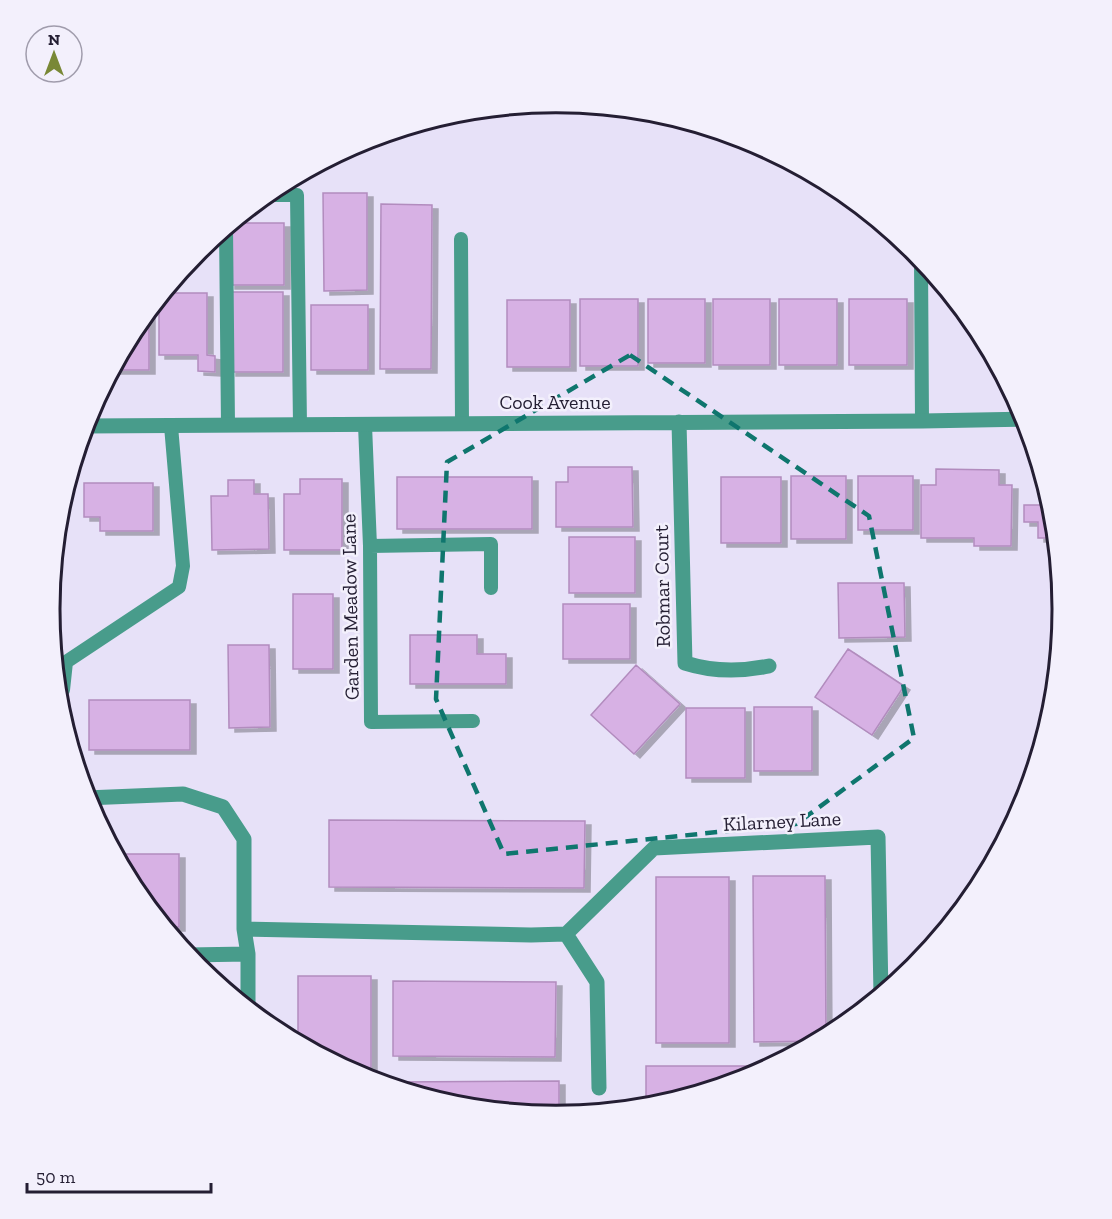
<svg xmlns="http://www.w3.org/2000/svg" width="1112" height="1219" viewBox="0 0 1112 1219" font-family="'Zilla Slab',serif">
<style>
.building{fill:#d7b1e4;stroke:#b28cbe;stroke-width:1.5;filter:url(#shadow)}
.lines{fill:none;stroke-linecap:round;stroke-linejoin:round}
.lane{stroke:#489c8b;stroke-width:14}
.street{stroke:#489c8b;stroke-width:15}
.marked{fill:none;stroke:#0f766e;stroke-width:4.5;stroke-dasharray:12 8;stroke-linejoin:round}
.labels{text-anchor:middle;stroke-width:5;stroke-linejoin:round;paint-order:stroke}
.street-label{font-size:20px;fill:#241e33;stroke:#f3f0fc}
.rim{fill:none;stroke:#241e33;stroke-width:3}
</style>
<defs>
<filter id="shadow"><feDropShadow dx="6" dy="4" stdDeviation="0" flood-color="#0004"/></filter>
</defs>
<rect width="100%" height="100%" fill="#e7e1f8"/>
<!-- building -->
<path class="building" d="M323,193H367V290L324,291Z
M381,204L432,205L431,369H380Z
M233,223H284V285H229V226Z
M230,292H283V372H230Z
M164,293H207V355L215,356V372L198,371V355H159V298Z
M580,299H638V366H580Z
M648,299H705V363H648Z
M713,299H770V365H713Z
M779,299H837V365H779Z
M849,299H907V365H849Z
M507,300H570V367H507Z
M311,305H368V370H311Z
M149,311V370H112L135,328Z
M568,467H632L633,527H556V482H568Z
M936,469L999,470V485H1012L1011,546H974V538H921V485H936Z
M791,476H846V539H791Z
M858,476H913V530H858Z
M397,477H532V529H397Z
M721,477H781V543H721Z
M300,479H342V550H284V494H300Z
M228,480H254V494H268L269,549L212,550L211,496H228Z
M84,483H153V531H100V517H84Z
M1024,505H1051L1055,538H1038V522H1024Z
M569,537H635V593H569Z
M838,583H904L905,637L839,638Z
M293,594H333V669H293Z
M563,604H630V659H563Z
M410,635H477V654H506V684H410Z
M228,645H269L270,727L229,728Z
M848,649L904,686L872,735L815,697Z
M636,665L680,704L634,754L591,715Z
M89,700H190V750H89Z
M754,707H812V771H754Z
M686,708H745V778H686Z
M329,820L585,821L584,888L329,887Z
M115,854H179V927H164L135,891Z
M753,876H825L826,1037L817,1041L754,1042Z
M656,877H729V1043H656Z
M298,976H371V1080L362,1077L298,1043Z
M393,981L556,982L555,1057L393,1056Z
M646,1066H771L750,1078L654,1106L646,1107Z
M559,1081V1116H556L457,1106L394,1087V1082Z"/>
<g class="lines">
<!-- lane -->
<path class="lane" d="M267,195H297L300,425
M226,228L228,425
M461,239L462,424
M921,260L922,421
M365,425L370,546L371,722L473,721
M370,546L491,544V588
M63,690L66,662L179,587L183,566L171,426"/>
<!-- street -->
<path class="street" d="M679,422L685,663C713,672 740,672 769,666
M85,426L922,421L1025,419
M86,798L183,794L223,807L244,839V929L248,954V1009
M244,929L531,935L566,934L654,848L878,837L881,995
M566,934L597,982L599,1088
M188,955L248,954"/>
</g>
<!-- marked area -->
<path class="marked" d="M630,355L869,516L914,738L796,824L504,854L436,699L447,462Z"/>
<g class="labels">
<!-- street labels -->
<g class="street-label">
<text x="555" y="409">Cook Avenue</text>
<text transform="translate(662 586) rotate(-91)" y="7">Robmar Court</text>
<text transform="translate(350 607) rotate(-91)" y="7">Garden Meadow Lane</text>
<text transform="translate(782 821) rotate(-3)" y="7">Kilarney Lane</text>
</g>
</g>
<!-- crop -->
<path d="M0 0H1112V1219H0ZM60 609a496 496 0 1 1 992 0a496 496 0 1 1-992 0Z" fill="#f3f0fc" fill-rule="evenodd"/>
<path class="rim" d="M60 609a496 496 0 1 1 992 0a496 496 0 1 1-992 0Z"/>
<!-- north arrow -->
<g transform="translate(54 54)"><circle r="28" fill="#f3f0fc" stroke="#a09cac" stroke-width="1.5"/>
<path d="M0-4.5L10 22L0 15L-10 22Z" fill="#798836"/>
<text y="-9" font-size="16" font-weight="bold" text-anchor="middle" fill="#241e33">N</text>
</g>
<!-- scale -->
<path d="M27 1183v9h184v-9" fill="none" stroke="#241e33" stroke-width="3"/>
<text x="36" y="1183" font-size="18" fill="#241e33" stroke="#f3f0fc" stroke-width="4.5" paint-order="stroke">50 m</text>
</svg>
